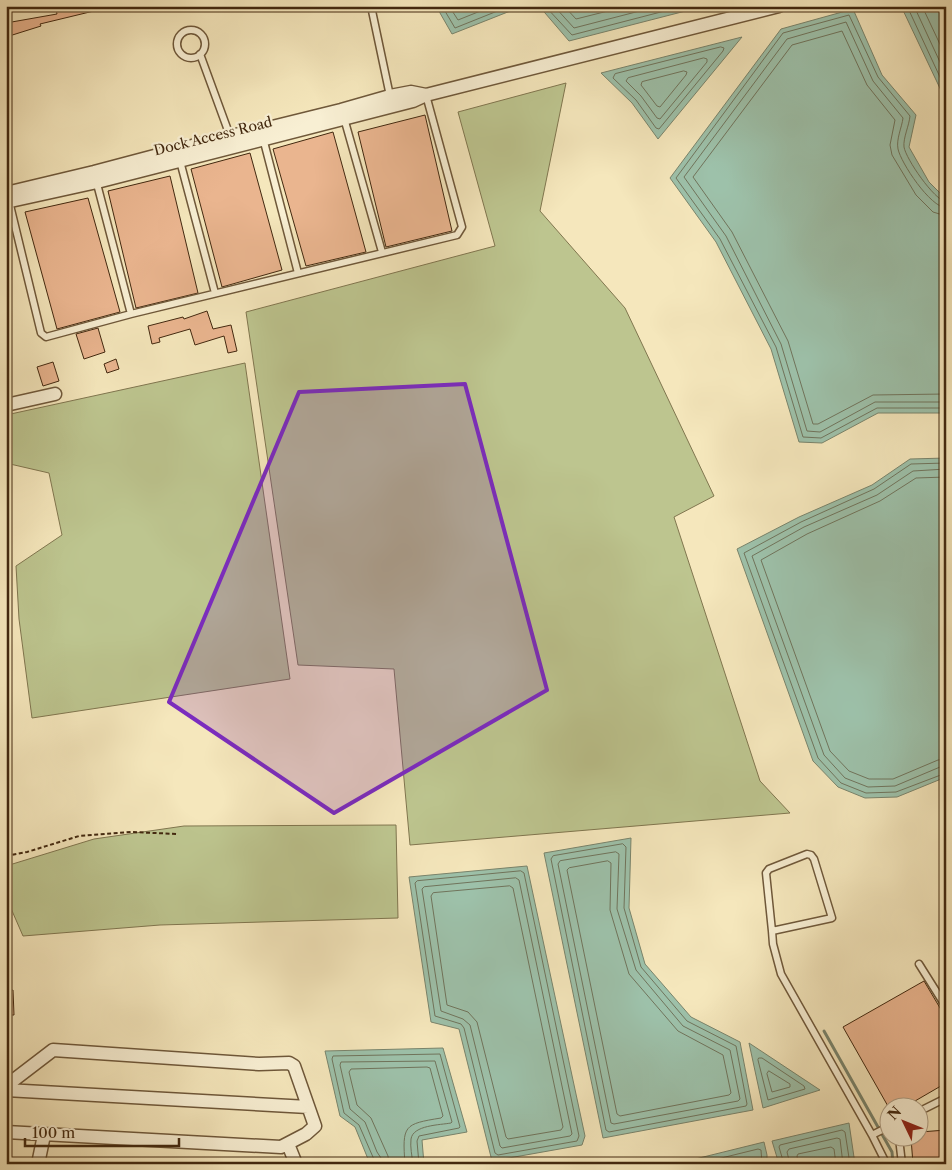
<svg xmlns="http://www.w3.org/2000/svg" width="952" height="1170" viewBox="0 0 952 1170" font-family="'Libre Caslon Text',serif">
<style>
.green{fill:#bdc58f;stroke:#80764f}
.water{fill:#9dc1aa;stroke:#79846c}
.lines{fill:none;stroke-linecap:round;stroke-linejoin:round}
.shore{stroke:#70745c;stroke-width:1}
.stream{stroke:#79846c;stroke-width:3}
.building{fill:#eab58f;stroke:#42280f}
.service-casing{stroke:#6f583a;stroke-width:9}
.minor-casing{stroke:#6f583a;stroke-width:15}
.path{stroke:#42280f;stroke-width:2;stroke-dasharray:4 2.5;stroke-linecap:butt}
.service{stroke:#f8efd3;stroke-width:6}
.minor{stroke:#f8efd3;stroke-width:12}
.marked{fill:#7b2cbf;fill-opacity:0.2;stroke:#7b2cbf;stroke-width:4;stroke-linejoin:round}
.labels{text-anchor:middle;stroke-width:4.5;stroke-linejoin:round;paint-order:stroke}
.street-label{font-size:14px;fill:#42280f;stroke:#f8efd3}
</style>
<rect width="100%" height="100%" fill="#f5e7bc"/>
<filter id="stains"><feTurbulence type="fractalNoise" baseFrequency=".004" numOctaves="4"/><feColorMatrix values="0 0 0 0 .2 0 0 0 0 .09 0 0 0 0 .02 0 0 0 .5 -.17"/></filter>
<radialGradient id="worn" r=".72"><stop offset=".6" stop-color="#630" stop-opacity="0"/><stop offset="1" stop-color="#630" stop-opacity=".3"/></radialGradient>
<!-- green -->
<path class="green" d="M566,83L540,211L625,308L714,496L674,517L760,781L790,813L410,845L394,669L298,665L246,312L495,246L458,112Z
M245,363L290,679L32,718L19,619L16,566L62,535L49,473L10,464L6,453V415Z
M396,825L398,918L160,925L23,936L6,897V866L94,839L184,826Z"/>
<!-- water -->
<path class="water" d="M436,6H523L452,34Z
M539,6H705L569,41Z
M901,6H946V101Z
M853,9L882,75L916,115L909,147L929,182L946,199V413H878L822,443L799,442L771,349L716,242L670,178L781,29Z
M742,37L658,139L632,103L601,73Z
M946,458V777L897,797L865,798L838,787L813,761L737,549L799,517L872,485L910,459Z
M631,838L629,908L645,964L691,1017L740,1042L753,1110L603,1138L544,853Z
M527,866L585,1136L582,1145L492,1161L459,1029L431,1022L409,877Z
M749,1043L820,1090L763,1108Z
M443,1048L467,1132L422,1140L424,1164H372L368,1159L355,1127L340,1116L325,1051Z
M849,1123L855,1164H779L772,1141Z
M764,1142L767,1155V1164H675Z"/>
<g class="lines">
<!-- shore -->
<path class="shore" d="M442,6L455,28L510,6
M449,6L458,20L493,6
M545,6L572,35L684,6
M554,6L574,28L659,6
M564,6L576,19L628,6
M907,6L946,90
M914,6L946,75
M922,6L946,57
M721,47L724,48L723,51L659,129L656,128L636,100L613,78L615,74Z
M704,58L707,59V62L660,119L657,118L641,96L626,81L628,78Z
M684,71L687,72L686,75L660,107L657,106L641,85L642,82Z
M946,202C934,200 906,159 904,147C903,138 909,126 910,116L878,77L849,15L783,33L676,178L720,239L776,347L803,437L821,438L877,408H946
M946,208C930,207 901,163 898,149C896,139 902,127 903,118L873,81L846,22L787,39L684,177L726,236L781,344L807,431L820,432L875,402H946
M946,216L933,212L916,195L892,155L890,145L895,120L867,85L842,31L792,45L693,177L732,232L788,341L813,424H818L873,395L946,394
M946,463L911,464L874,489L801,522L744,553L818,758L841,783L866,793L896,792L946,773
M946,469L913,471L877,495L804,527L752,556L824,755L845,778L868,787L895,786L940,767L946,766
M946,477L916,478L880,501L807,534L761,560L830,751L849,771L869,779H893L938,760L946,759
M623,844L626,847L624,908L641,967L687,1021L736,1046L747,1104L746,1106L609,1132L606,1130L551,859L553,856Z
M616,852L619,854L617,909L636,970L683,1026L730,1050L740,1099L738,1101L614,1124L611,1123L558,864L560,861Z
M608,861L611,863L610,910L629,974L678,1031L723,1055L731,1093L729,1095L620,1116L617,1114L567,870L569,868Z
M521,871L524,873L579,1136L577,1141L498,1155L495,1153L464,1028L461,1024L435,1016L415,883L417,881Z
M516,878L519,880L572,1134L570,1136L502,1148L500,1146L470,1025L463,1019L441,1011L422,889L424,887Z
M510,886L513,888L563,1127L561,1130L508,1139L506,1137L477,1022L468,1012L447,1005L431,896L433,893Z
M759,1058H762L804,1086L805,1089L768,1100L758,1060Z
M769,1071L790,1084V1087L772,1092L767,1074Z
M376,1164L359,1125L344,1113L332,1059L333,1056L440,1054L460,1127L459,1128L419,1136L417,1141L419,1164
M382,1164L381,1158L377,1152L365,1122L350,1109L340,1065L341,1062L435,1061L452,1122L451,1123C440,1125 413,1125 411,1139C410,1147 412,1156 413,1164
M389,1164L388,1156L371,1118L357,1105L349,1072L351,1069L427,1067L430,1068L443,1116L441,1118C404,1124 402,1125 405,1164
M697,1164L758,1149L761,1150L762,1164
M784,1164L779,1147L780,1145L842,1130L845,1132L850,1164
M790,1164L787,1152L789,1149L837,1138L840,1139L843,1164
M798,1164L797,1156L798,1154L831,1147L834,1149L836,1164"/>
<!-- stream -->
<path class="stream" d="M824,1031L892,1152L893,1164"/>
</g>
<!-- building -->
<path class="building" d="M68,6H98V10L40,24L41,26L6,37V23L57,14L56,10Z
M425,115L452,231L386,247L358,132Z
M333,132L366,252L306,266L273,149Z
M250,153L282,270L222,287L191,169Z
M170,176L198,293L136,308L108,191Z
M88,198L120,312L57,329L25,212Z
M207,311L213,329L231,325L237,351L228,353L224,336L195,345L190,329L159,338L160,342L152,344L148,326L183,317L184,319Z
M98,328L105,352L84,359L76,334Z
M116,359L119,369L107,373L104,364Z
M53,362L59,381L43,386L37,367Z
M924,981L946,1018V1083L903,1108H889L843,1027Z
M13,990L14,1015H6V991Z
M946,1130V1164H913L911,1138H920V1132Z"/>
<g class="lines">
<!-- service casing -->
<g class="service-casing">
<path id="service" d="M371,6L390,96
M177 44a14 14 0 1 1 28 0a14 14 0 1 1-28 0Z
M200,54L230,136
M344,118L382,252
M263,138L298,273
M180,161L215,293
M96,180L131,314
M9,201L41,333L46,337L131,314L457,235L462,227L426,95
M772,931L766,873L769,869L807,854L811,855L814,859L832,918L772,931L773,944L781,974L872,1135L884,1159V1164
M919,964L946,1007
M920,1111L946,1098
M872,1135L890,1126
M899,1138L902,1164"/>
</g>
<!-- minor casing -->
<g class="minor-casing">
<path id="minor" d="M6,193L94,172L230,136L260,130L341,110L390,96L411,92L426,95
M6,202L97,182L413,101L426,95L779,6
M6,405L55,394
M6,1086L53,1050L259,1064L289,1063L294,1066L315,1126L306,1134L281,1147L6,1132
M6,1090L308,1107
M288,1144L296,1164
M38,1164L44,1135"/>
</g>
<!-- path -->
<path class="path" d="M6,856L27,852L79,836L131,832L178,834"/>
<!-- service -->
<use href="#service" class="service"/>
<!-- minor -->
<use href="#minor" class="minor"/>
</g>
<!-- marked area -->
<path class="marked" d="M465,384L547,690L334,813L169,702L299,392Z"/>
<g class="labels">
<!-- street labels -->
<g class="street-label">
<text transform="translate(213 136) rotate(-14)" y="5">Dock Access Road</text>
</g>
</g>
<!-- margin -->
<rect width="952" height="1170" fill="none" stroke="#f5e7bc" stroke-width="25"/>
<rect x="8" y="8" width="937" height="1155" fill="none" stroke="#42280f" stroke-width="2.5"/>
<rect x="12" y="12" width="927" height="1145" fill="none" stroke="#42280f"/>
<!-- north arrow -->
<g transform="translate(904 1122) rotate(313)"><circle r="24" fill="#f8efd3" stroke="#af9f85"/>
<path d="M0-4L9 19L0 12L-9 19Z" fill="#8f2418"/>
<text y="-8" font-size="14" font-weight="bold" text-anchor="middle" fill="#42280f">N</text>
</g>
<!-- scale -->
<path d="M25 1138v8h154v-8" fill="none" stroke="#42280f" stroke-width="2.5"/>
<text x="32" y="1138" font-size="15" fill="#42280f" stroke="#f8efd3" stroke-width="4" paint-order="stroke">100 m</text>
<rect width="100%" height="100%" filter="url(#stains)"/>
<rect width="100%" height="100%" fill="url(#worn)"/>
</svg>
